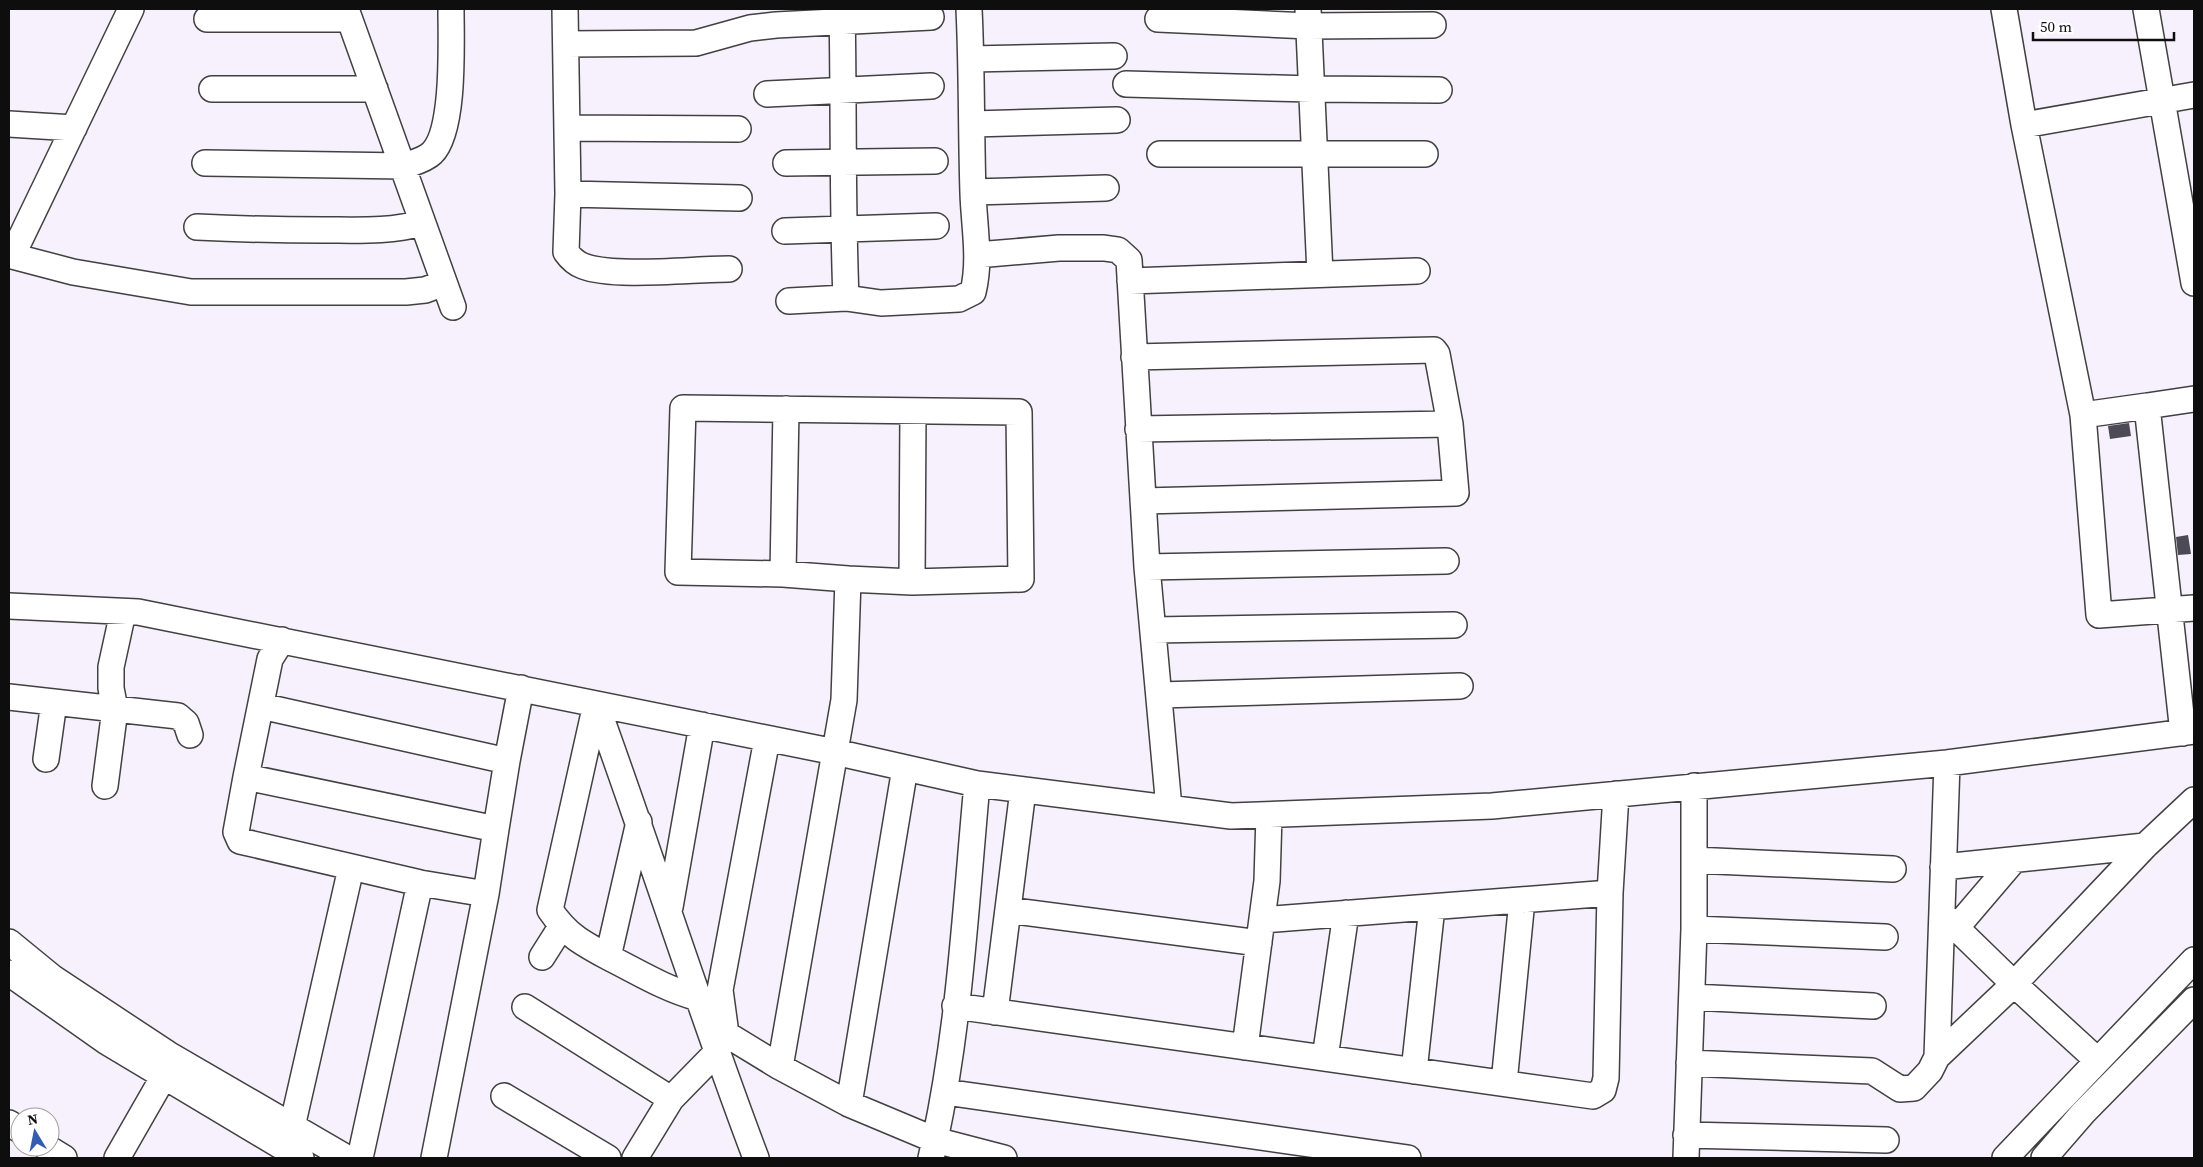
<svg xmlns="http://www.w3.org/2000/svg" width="2203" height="1167" viewBox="0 0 2203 1167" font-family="'Source Serif 4',serif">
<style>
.building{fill:#4c4b55}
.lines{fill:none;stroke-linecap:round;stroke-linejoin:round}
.minor-casing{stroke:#414141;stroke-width:28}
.minor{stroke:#fff;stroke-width:25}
</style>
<rect width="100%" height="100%" fill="#f7f0fd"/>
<!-- building -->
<path class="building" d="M2129,423L2131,436L2110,439L2108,426Z
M2188,535L2191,554L2178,555L2176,537Z"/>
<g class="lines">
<!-- minor casing -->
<g class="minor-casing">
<path id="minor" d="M131,9L12,256L73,272L191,292H406L425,290L444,283
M346,9L453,307
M565,9L568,194L566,252C571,259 575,263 583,266C613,278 693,269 729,269
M842,9C844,105 842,202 846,298L881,303L959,299L973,292C981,260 974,226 973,193C971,132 972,70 969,9
M1308,9L1320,274
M2004,9L2024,125
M2146,9L2194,283
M207,19H349
M1158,19L1309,26L1433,25
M566,44L696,43L750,28L776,25L931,17
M971,59L1114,56
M1126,84L1312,89L1439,90
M212,89H375
M767,94L931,86
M2194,95L2024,125L2083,415L2099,615L2194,608
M9,124L74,128
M972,124L1117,120
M567,128L738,129
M1160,154H1425
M205,163L404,166C412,163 425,160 432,153C455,131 451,42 451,9
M786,163L935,161
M973,192L1106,188
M568,194L739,198
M197,227C239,229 281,230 323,230C357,230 390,232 422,223
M785,231L936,226
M977,255L1059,248H1104L1118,250L1129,260L1147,567
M1130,281L1417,271
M789,301L846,298
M1134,357L1434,350L1437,354L1450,424L1456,493L1143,501
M2083,415L2147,406
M1138,429L1450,424
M783,574L786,409
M848,579L783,574L678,572L683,408L1019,412L1021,579L912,582L848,579L844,700L780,1067L849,1104L935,1140C960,1023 966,902 977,784
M912,582L913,411
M9,606L138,612L835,752L977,784L1231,816L1492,806L1947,763L2194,731
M1153,630L1454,625
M282,640L270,659L246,777L496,829L507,761
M1160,695L1460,686
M9,697L178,716L186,723L190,735
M596,704C651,855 699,1008 756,1158
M596,704L550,910C567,935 582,943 608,957
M261,706L507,761L521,688
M2183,733L2147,406L2194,399
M767,739L720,990L726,1034L780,1067
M46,759L54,702
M246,777L236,832L240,841L420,883L486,894
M105,786L115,709L111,688V667L123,612
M1169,808L1147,567L1446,561
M639,822L608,957C638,972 665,989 698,998
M1694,860L1893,869
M1943,867L2145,846
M670,907L702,725
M1008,910L1259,943
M1943,915L2014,984L2097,1060
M1262,920L1610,893
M1956,928L2014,860
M1694,929L1885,937
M9,942L53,978L168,1054L347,1158
M542,957L561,927
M9,973L107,1042L301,1158
M1692,997L1873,1006
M955,1006L1593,1096L1603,1090L1606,1078L1610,893L1616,794
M525,1007L671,1099
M995,1012L1023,790
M1245,1047L1267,881L1269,815
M1937,1057L2014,984L2145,846L2194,800
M1325,1058L1346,913
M1689,1063L1872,1071L1900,1089L1914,1088L1930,1071L1937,1057L1947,763
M1414,1071L1432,907
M1504,1083L1522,900
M945,1092L1408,1158
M504,1096L608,1158
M849,1104L905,768
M9,1123L20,1130
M1686,1135L1886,1140
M286,1140L292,1127L351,868
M46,1147L64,1158
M117,1158L164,1076
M360,1158L420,883
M434,1158L486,894L496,829
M635,1158L671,1099L716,1053
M931,1158L935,1140L1004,1158
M1686,1158L1694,929V786
M2005,1158L2194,960
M2044,1158L2083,1113L2194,1000"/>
</g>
<!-- minor -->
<use href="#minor" class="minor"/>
</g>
<!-- border -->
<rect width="2203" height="1167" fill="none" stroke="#0e0e0e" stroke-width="20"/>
<!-- north arrow -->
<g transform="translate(35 1132) rotate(350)"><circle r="24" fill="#ffffff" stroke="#9f9f9f"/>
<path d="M0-4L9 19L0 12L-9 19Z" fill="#355daf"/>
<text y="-8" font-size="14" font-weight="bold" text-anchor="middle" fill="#0e0e0e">N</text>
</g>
<!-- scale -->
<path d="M2033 32v8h141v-8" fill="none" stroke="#0e0e0e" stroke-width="2.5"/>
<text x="2040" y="32" font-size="15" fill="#0e0e0e" stroke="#ffffff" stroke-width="4" paint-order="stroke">50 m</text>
</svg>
